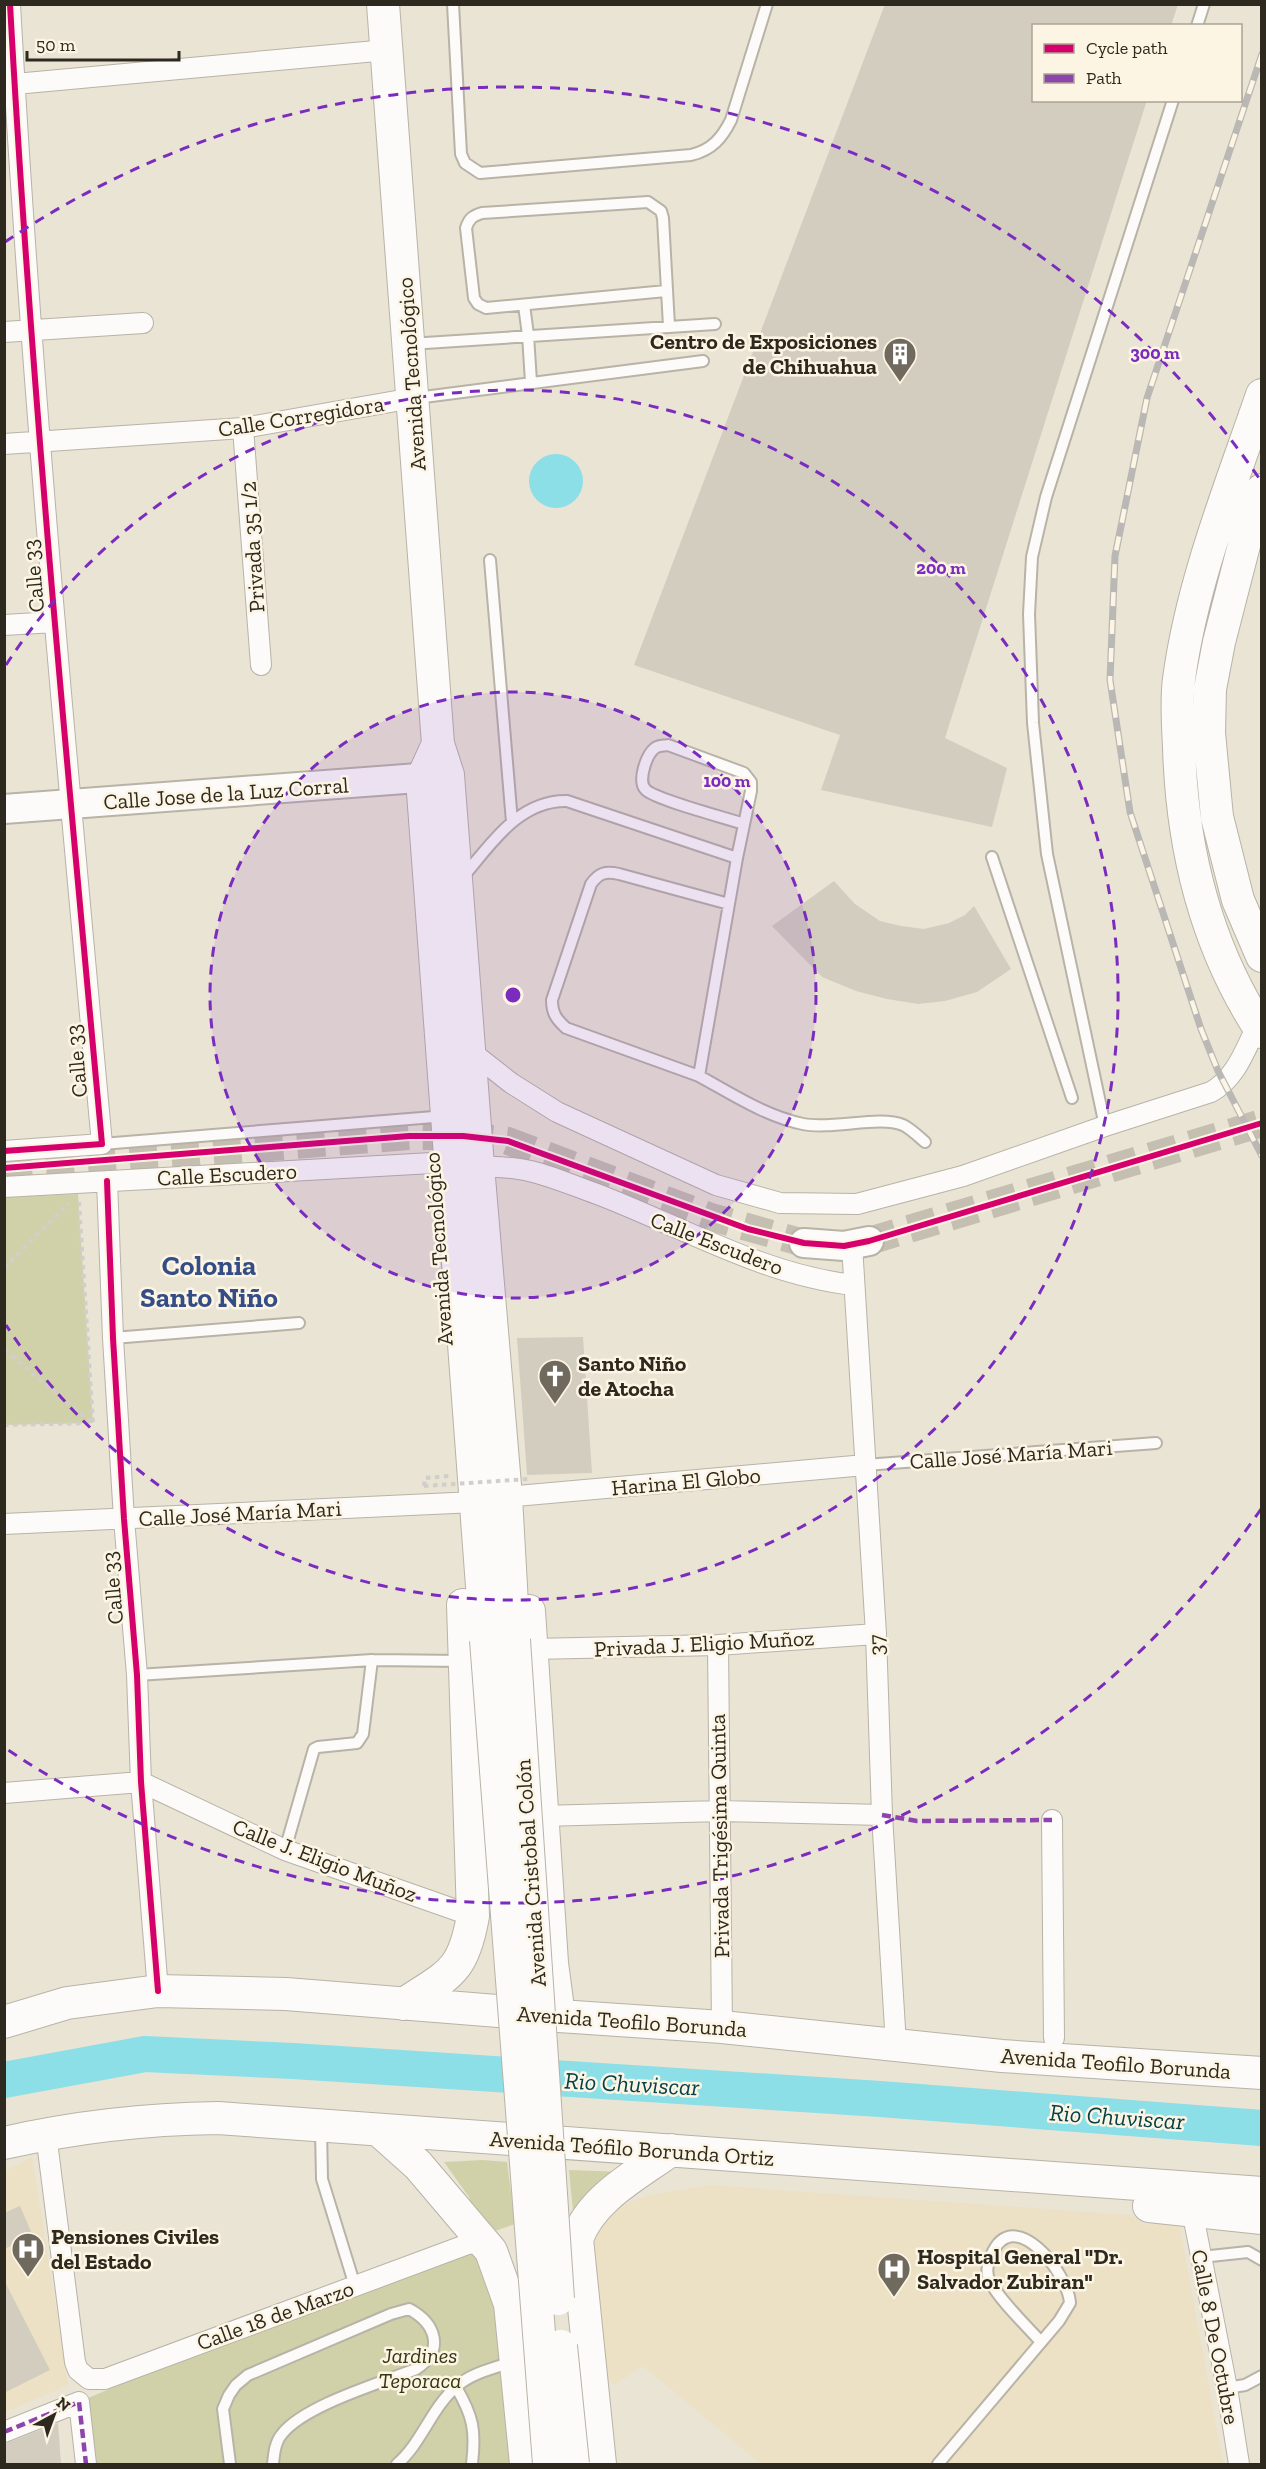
<svg xmlns="http://www.w3.org/2000/svg" width="1266" height="2469" viewBox="0 0 1266 2469" font-family="'Zilla Slab',serif">
<style>
.built{fill:#ece0c5}
.green{fill:#d1d1a9}
.water{fill:#8cdee7}
.lines{fill:none;stroke-linecap:round;stroke-linejoin:round}
.river{stroke:#8cdee7;stroke-width:36}
.building{fill:#d3cdc0}
.secondary-tunnel{stroke:#c4bfb0;stroke-width:28;stroke-dasharray:28 14;stroke-linecap:butt}
.lane-casing{stroke:#b8b3a7;stroke-width:14}
.street-casing{stroke:#b8b3a7;stroke-width:22}
.secondary-casing{stroke:#b8b3a7;stroke-width:32}
.primary-casing{stroke:#b8b3a7;stroke-width:34}
.path{stroke:#d0cfcb;stroke-width:4;stroke-dasharray:4.5 4.5;stroke-linecap:butt}
.lane{stroke:#fcfbf9;stroke-width:10}
.street{stroke:#fcfbf9;stroke-width:20}
.secondary{stroke:#fcfbf9;stroke-width:28}
.primary{stroke:#fcfbf9;stroke-width:32}
.rail-casing{stroke:#bab8b5;stroke-width:7}
.rail{stroke:#fdf5e4;stroke-width:4.5;stroke-dasharray:14;stroke-linecap:butt}
.primary-bridge-casing{stroke:#b8b3a7;stroke-width:34;stroke-linecap:butt}
.path-bridge{stroke:#d0cfcb;stroke-width:4;stroke-dasharray:4.5 4.5;stroke-linecap:butt}
.primary-bridge{stroke:#fcfbf9;stroke-width:32}
.quiet{stroke:#8e44ad;stroke-width:4.5;stroke-dasharray:9 4.5;stroke-linecap:butt}
.cycleway-casing{stroke:#fdf5e4;stroke-width:10}
.cycleway{stroke:#d6006c;stroke-width:6}
.ring{fill:none;stroke:#7b2cbf;stroke-width:3;stroke-dasharray:10 8}
.labels{text-anchor:middle;stroke-width:5;stroke-linejoin:round;paint-order:stroke}
.poi-label{font-size:22px;font-weight:bold;fill:#2e291e;stroke:#fdf5e4;text-anchor:start}
.street-label{font-size:22px;fill:#2e291e;stroke:#fdf5e4}
.park-label{font-size:22px;font-style:italic;fill:#353712;stroke:#fdf5e4}
.water-label{font-size:24px;font-style:italic;fill:#064048;stroke:#fdf5e4}
.district-label{font-size:28px;font-weight:bold;fill:#344d86;stroke:#fdf5e4}
.centre{fill:#7b2cbf;stroke:#fdf5e4;stroke-width:3}
.ring-label{font-size:18px;text-anchor:middle;font-weight:bold;fill:#7b2cbf;stroke:#fdf5e4;stroke-width:5;stroke-linejoin:round;paint-order:stroke}
</style>
<rect width="100%" height="100%" fill="#eae4d4"/>
<!-- built -->
<path class="built" d="M32,2157L68,2385L5,2412V2171Z
M710,2185L1131,2215L1144,2225L1179,2222L1223,2464H761L643,2366L615,2384L602,2382L591,2229L602,2215L621,2206L649,2195Z"/>
<!-- green -->
<path class="green" d="M78,1194L93,1423L5,1425V1197Z
M483,2160L507,2162L515,2224L495,2231L480,2222L473,2214L469,2197L444,2162Z
M569,2170L652,2173L574,2222Z
M467,2244L493,2248L524,2464H86L79,2402L191,2354Z"/>
<!-- water -->
<path class="water" d="M529 481a27 27 0 1 1 54 0a27 27 0 1 1-54 0Z"/>
<g class="lines">
<!-- river -->
<path class="river" d="M4,2080L145,2054L293,2061L880,2099L1262,2128"/>
</g>
<!-- building -->
<path class="building" d="M885,4H1178L1171,26H1034V100H1147L945,738L1007,768L992,827L821,790L840,735L634,665Z
M834,881L855,904L880,921L901,926L924,929L949,923L965,915L974,906L1011,969L977,992L945,1001L918,1004L887,999L856,991L822,977L772,926Z
M583,1337L592,1473L527,1475L517,1338Z
M20,2206L33,2236L4,2249V2213Z
M4,2280L50,2370L4,2393Z
M58,2423L61,2464H4V2444Z"/>
<g class="lines">
<!-- secondary-tunnel -->
<path class="secondary-tunnel" d="M4,1168L409,1136H463L508,1141L711,1217L804,1243
M869,1241L1262,1123"/>
<!-- lane casing -->
<g class="lane-casing">
<path id="lane" d="M453,4L461,154L465,163L480,173L691,155C712,150 722,138 731,120L767,4
M1197,26L1204,4
M666,291L486,308L478,304L474,298L466,228C469,219 472,216 482,213L648,202L661,211L663,218L669,326
M524,305L528,335L531,382
M410,344L715,324
M416,398L703,361
M490,560L512,822
M992,857L1072,1098
M737,858L699,1076C732,1094 765,1116 803,1124C832,1130 880,1115 903,1125C911,1129 918,1136 925,1142
M463,877C491,844 519,800 567,801L737,858L751,791V782L744,773L668,745C664,746 659,745 655,748C646,755 637,782 646,790C657,800 726,818 744,824
M699,1076L566,1028C556,1019 552,1013 552,1000L591,884C599,873 605,871 619,874L729,904
M1105,1126L1047,854L1033,723L1029,614L1032,557L1046,497L1173,100
M102,1144L446,1116
M113,1338L299,1323
M865,1465L1156,1443
M137,1675L372,1660L463,1661
M285,1850L314,1749L318,1747L357,1743L363,1734L372,1660
M321,2129L322,2179L355,2286
M1201,2257L1248,2252L1262,2260
M456,2387C473,2416 476,2430 472,2464
M1227,2388L1245,2385L1262,2376
M230,2464L223,2409L229,2395L236,2385L248,2375L391,2314L409,2309C435,2323 446,2350 416,2369C381,2383 305,2405 282,2434C275,2442 274,2454 273,2464
M397,2464C422,2443 431,2408 457,2386C472,2373 494,2368 512,2362
M938,2464L1059,2321L1070,2303C1068,2273 1013,2202 991,2256C987,2264 986,2274 990,2282C1003,2304 1024,2323 1041,2342"/>
</g>
<!-- street casing -->
<g class="street-casing">
<path id="street" d="M4,85L387,50
M4,332L143,323
M243,428L261,665
M4,444L243,428L413,398
M4,625L55,622
M469,1050L511,1083L557,1112L716,1185L780,1203L857,1204L963,1176L1105,1126L1211,1092C1236,1078 1245,1050 1257,1026
M4,1151L102,1144C67,765 31,385 10,4
M478,1166C491,1167 505,1167 519,1169C546,1173 571,1185 597,1194C681,1226 763,1275 854,1285
M107,1181L113,1338L124,1519L137,1675L141,1782L158,1991
M4,1187L450,1162
M852,1245L876,1634L882,1815L896,2045
M506,1497L865,1465
M4,1524L475,1502
M718,1645L722,2027
M532,1649L718,1645L876,1634
M4,1793L141,1782L285,1850L473,1916
M543,1816L719,1811L882,1815
M1052,1820L1054,2038
M46,2134L75,2362L78,2370L89,2379H105L468,2244L484,2242
M1192,2210L1227,2388L1239,2464
M4,2432L79,2402L86,2464"/>
</g>
<!-- secondary casing -->
<g class="secondary-casing">
<path id="secondary" d="M4,809L445,776
M804,1243L844,1246L869,1241"/>
</g>
<!-- primary casing -->
<g class="primary-casing">
<path id="primary" d="M383,4L438,744L448,775L478,1166L506,1497L514,1640
M1262,395C1230,488 1192,582 1179,679C1176,701 1178,725 1179,747C1182,848 1206,947 1262,1032
M1262,490L1244,545L1219,642L1210,689L1209,733L1217,817L1238,900L1262,956
M438,744L422,779L486,1640
M529,1611L552,1963L559,2016
M404,2004C449,1974 463,1973 473,1916L463,1605
M4,2022L67,2003L158,1991L286,1994L559,2016L722,2027L1002,2056L1262,2073
M380,2131L418,2165L491,2251L510,2304L526,2464
M4,2143C75,2127 145,2119 218,2118L1262,2193
M1149,2206L1262,2218
M600,2464L577,2239C591,2198 638,2174 671,2150"/>
</g>
<!-- path -->
<path class="path" d="M4,1268L69,1203
M4,1350L93,1423
M4,1425L93,1423L79,1201
M424,1486L425,1478L449,1476"/>
<!-- lane -->
<use href="#lane" class="lane"/>
<!-- street -->
<use href="#street" class="street"/>
<!-- secondary -->
<use href="#secondary" class="secondary"/>
<!-- primary -->
<use href="#primary" class="primary"/>
<!-- rail casing -->
<g class="rail-casing">
<path id="rail" d="M1262,54L1147,398L1115,556L1110,680L1130,812L1201,1029L1218,1071L1262,1156"/>
</g>
<!-- rail -->
<use href="#rail" class="rail"/>
<!-- primary-bridge casing -->
<g class="primary-bridge-casing">
<path id="primary-bridge" d="M486,1640L549,2464
M514,1640L558,2299
M561,2346L573,2464"/>
</g>
<!-- path-bridge -->
<path class="path-bridge" d="M424,1486L528,1479"/>
<!-- primary-bridge -->
<use href="#primary-bridge" class="primary-bridge"/>
<!-- quiet -->
<path class="quiet" d="M882,1815L917,1821L1052,1820
M4,2432L79,2402L86,2464"/>
<!-- cycleway casing -->
<g class="cycleway-casing">
<path id="cycleway" d="M4,1151L102,1144C67,765 31,385 10,4
M4,1168L409,1136H463L508,1141L748,1229L804,1243L844,1246L869,1241L1262,1123
M107,1181L113,1338L124,1519L137,1675L141,1782L158,1991"/>
</g>
<!-- cycleway -->
<use href="#cycleway" class="cycleway"/>
</g>
<!-- distance rings -->
<circle cx="513" cy="995" r="303" fill="#7b2cbf" fill-opacity=".12"/>
<g class="ring">
<circle cx="513" cy="995" r="303"/>
<path d="M6 665A605 605 0 1 1 6 1325"/>
<path d="M1261 1509A908 908 0 0 1 5 1748M5 242A908 908 0 0 1 1261 481"/>
</g>
<!-- icons -->
<defs>
<g id="building-pin" transform="scale(1.725)"><path d="M0 17L-7.5 6A9.5 9.5 0 1 1 7.5 6Z" fill="#706a5e" stroke="#fdf5e4"/><path d="M-4-6H4V6H1V3H-1V6H-4ZM-2.5-4.3h1.7v1.8h-1.7ZM.8-4.3h1.7v1.8H.8ZM-2.5-1h1.7V.8h-1.7ZM.8-1h1.7V.8H.8Z" fill="#fff"/></g>
<g id="church-pin" transform="scale(1.725)"><path d="M0 17L-7.5 6A9.5 9.5 0 1 1 7.5 6Z" fill="#706a5e" stroke="#fdf5e4"/><path d="M-1.2-6h2.4v3.5h3.3v2.4h-3.3V6h-2.4V-.1h-3.3v-2.4h3.3Z" fill="#fff"/></g>
<g id="hospital-pin" transform="scale(1.725)"><path d="M0 17L-7.5 6A9.5 9.5 0 1 1 7.5 6Z" fill="#706a5e" stroke="#fdf5e4"/><path d="M-5-5h3v3.5h4V-5h3V5h-3V1.5h-4V5h-3Z" fill="#fff"/></g>
</defs>
<g fill-rule="evenodd">
<use href="#building-pin" x="900" y="354"/>
<use href="#church-pin" x="555" y="1376"/>
<use href="#hospital-pin" x="28" y="2249"/>
<use href="#hospital-pin" x="894" y="2269"/>
</g>
<g class="labels">
<!-- poi labels -->
<g class="poi-label">
<text x="877" y="349" text-anchor="end">Centro de Exposiciones<tspan x="877" dy="25">de Chihuahua</tspan></text>
<text x="578" y="1371">Santo Niño<tspan x="578" dy="25">de Atocha</tspan></text>
<text x="51" y="2244">Pensiones Civiles<tspan x="51" dy="25">del Estado</tspan></text>
<text x="917" y="2264">Hospital General "Dr.<tspan x="917" dy="25">Salvador Zubiran"</tspan></text>
</g>
<!-- street labels -->
<g class="street-label">
<text transform="translate(411 374) rotate(-94)" y="8">Avenida Tecnológico</text>
<text transform="translate(301 416) rotate(-9)" y="8">Calle Corregidora</text>
<text transform="translate(252 547) rotate(-94)" y="8">Privada 35 1/2</text>
<text transform="translate(33 576) rotate(-95)" y="8">Calle 33</text>
<text transform="translate(226 793) rotate(-4)" y="8">Calle Jose de la Luz Corral</text>
<text transform="translate(76 1061) rotate(-95)" y="8">Calle 33</text>
<text transform="translate(227 1174) rotate(-3)" y="8">Calle Escudero</text>
<text transform="translate(717 1243) rotate(21)" y="8">Calle Escudero</text>
<text transform="translate(438 1249) rotate(-94)" y="8">Avenida Tecnológico</text>
<text transform="translate(1011 1454) rotate(-4)" y="8">Calle José María Mari</text>
<text transform="translate(686 1481) rotate(-5)" y="8">Harina El Globo</text>
<text transform="translate(240 1513) rotate(-3)" y="8">Calle José María Mari</text>
<text transform="translate(112 1588) rotate(-95)" y="8">Calle 33</text>
<text transform="translate(704 1643) rotate(-3)" y="8">Privada J. Eligio Muñoz</text>
<text transform="translate(876 1645) rotate(-92)" y="8">37</text>
<text transform="translate(719 1836) rotate(-91)" y="8">Privada Trigésima Quinta</text>
<text transform="translate(325 1860) rotate(21)" y="8">Calle J. Eligio Muñoz</text>
<text transform="translate(530 1873) rotate(-94)" y="8">Avenida Cristobal Colón</text>
<text transform="translate(632 2021) rotate(4)" y="8">Avenida Teofilo Borunda</text>
<text transform="translate(1116 2063) rotate(4)" y="8">Avenida Teofilo Borunda</text>
<text transform="translate(632 2148) rotate(4)" y="8">Avenida Teófilo Borunda Ortiz</text>
<text transform="translate(275 2315) rotate(-20)" y="8">Calle 18 de Marzo</text>
<text transform="translate(1216 2337) rotate(79)" y="8">Calle 8 De Octubre</text>
</g>
<!-- park labels -->
<g class="park-label">
<text x="420" y="2363">Jardines<tspan x="420" dy="25">Teporaca</tspan></text>
</g>
<!-- water labels -->
<g class="water-label">
<text transform="translate(632 2084) rotate(3)" y="8">Rio Chuviscar</text>
<text transform="translate(1117 2117) rotate(4)" y="8">Rio Chuviscar</text>
</g>
<!-- district labels -->
<g class="district-label">
<text x="209" y="1275">Colonia<tspan x="209" dy="32">Santo Niño</tspan></text>
</g>
</g>
<circle cx="513" cy="995" r="9" class="centre"/>
<g class="ring-label">
<text x="1155" y="359">300 m</text>
<text x="941" y="574">200 m</text>
<text x="727" y="787">100 m</text>
</g>
<!-- border -->
<rect width="1266" height="2469" fill="none" stroke="#2e291e" stroke-width="12"/>
<!-- legend -->
<rect x="1032" y="24" width="210" height="78" fill="#fdf5e4" stroke="#aaa395" stroke-width="1.5"/>
<rect x="1044" y="44" width="30" height="9" fill="#d6006c" stroke="#aaa395" stroke-width="1.5"/>
<text x="1086" y="54" font-size="18" fill="#2e291e">Cycle path</text>
<rect x="1044" y="74" width="30" height="9" fill="#8e44ad" stroke="#aaa395" stroke-width="1.5"/>
<text x="1086" y="84" font-size="18" fill="#2e291e">Path</text>
<!-- north arrow -->
<g transform="translate(54 2415) rotate(41)" stroke="#fdf5e4" stroke-width="4.5" paint-order="stroke">
<path d="M0-4.5L10 22L0 15L-10 22Z" fill="#2e291e"/>
<text y="-9" font-size="16" font-weight="bold" text-anchor="middle" fill="#2e291e">N</text>
</g>
<!-- scale -->
<path d="M27 51v9h152v-9" fill="none" stroke="#2e291e" stroke-width="3"/>
<text x="36" y="51" font-size="18" fill="#2e291e" stroke="#fdf5e4" stroke-width="4.5" paint-order="stroke">50 m</text>
</svg>
